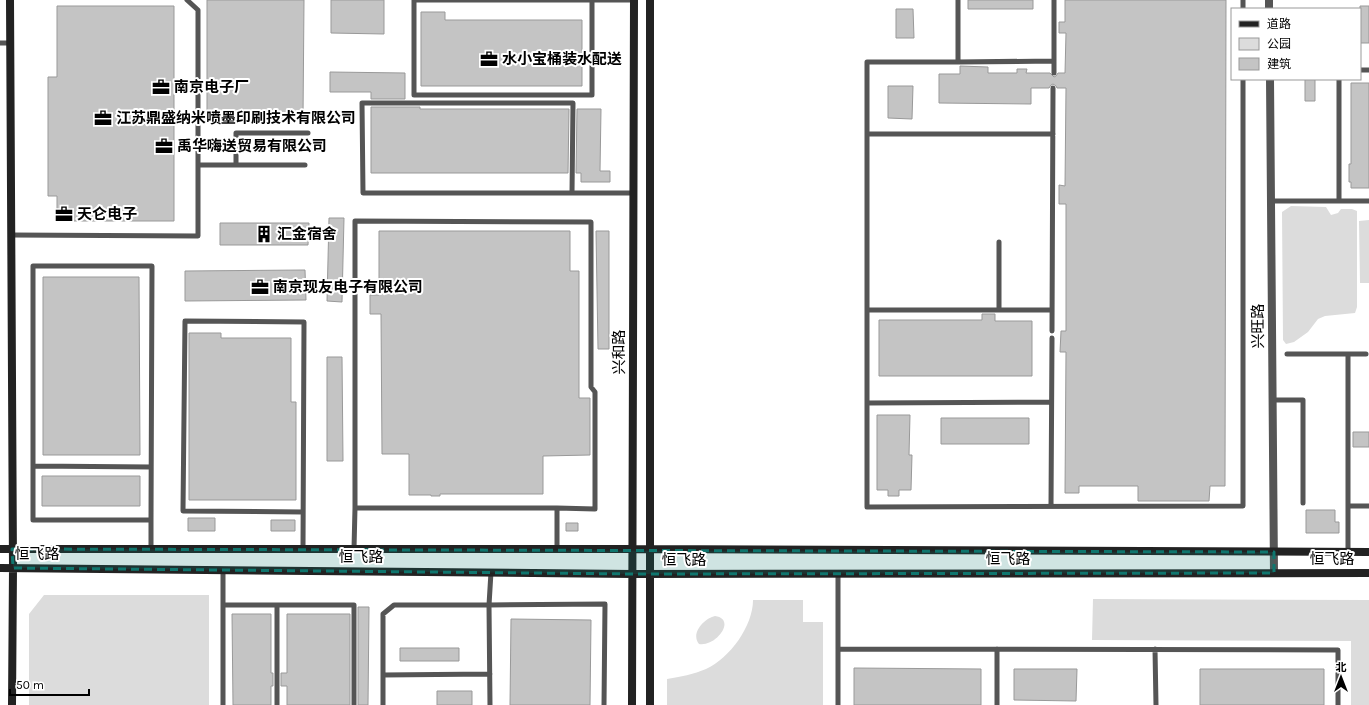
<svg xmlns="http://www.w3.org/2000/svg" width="1369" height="705" viewBox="0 0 1369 705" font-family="Karla,'Noto Sans SC',sans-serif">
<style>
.green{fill:#dcdcdc}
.building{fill:#c4c4c4;stroke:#999}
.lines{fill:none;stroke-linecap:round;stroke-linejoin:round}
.lane{stroke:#555;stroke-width:5}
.street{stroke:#555;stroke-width:8}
.secondary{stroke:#222;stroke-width:8}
.marked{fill:#0f766e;fill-opacity:0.2;stroke:#0f766e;stroke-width:3;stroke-dasharray:8 5;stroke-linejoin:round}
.labels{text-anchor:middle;stroke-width:4;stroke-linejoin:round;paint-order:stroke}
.poi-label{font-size:15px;font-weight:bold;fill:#000;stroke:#fff;text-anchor:start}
.street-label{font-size:15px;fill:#000;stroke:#fff}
</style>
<rect width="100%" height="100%" fill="#fff"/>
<!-- green -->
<path class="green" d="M1291,206L1326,207L1331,215L1338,213L1341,209H1352L1357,211V307L1355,313L1325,316L1318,319L1308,332L1294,342L1286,344L1283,340L1282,212Z
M1369,220V283H1360L1359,221Z
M44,595H209V705H29V614Z
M1093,599L1369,600V705H1351V641L1092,640Z
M753,600H803V622H823V705H667V679C680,677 694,674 706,669C730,658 753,626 753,600Z
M715,616C737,619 716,647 699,644C690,633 705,618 715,616Z"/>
<!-- building -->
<path class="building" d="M207,0H304L303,118H207Z
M331,0H384V34L331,33Z
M968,0H1033V9H968Z
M1065,0H1226L1225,486H1210L1209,501H1138V486H1079V493H1065L1066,352H1060L1061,331H1066V204H1059V185L1065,186L1066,88H1057L1056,86L1053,84L1051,85L1049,88H1031V104L939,103V74H960V66L988,67V73H1017V69H1027L1026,73H1050L1054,77L1056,76L1058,73H1065L1066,33H1059V22H1065Z
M57,6H174V221H57V196H48V77H57Z
M1360,6H1369V43H1360Z
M896,9H913L914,38H896Z
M421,12H445V20H582V86H421Z
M330,72L405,73V99H371V92H330Z
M1305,79H1315V101H1305Z
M1351,83H1369V188H1351V182H1349V164H1351Z
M888,86H913L912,119L888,118Z
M371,107H420V109H569L568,173H371Z
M577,109H601L600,171H610V182H581V173H576Z
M329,218H344L342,302L327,301Z
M220,223H309L308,245H220Z
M379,231H570V271H579V398H590V455L543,456V494H440V496H431V495H409V454H382L381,314H370V295H379Z
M596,231H609V349H598Z
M305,270L306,300L185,301V271Z
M43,277H139L140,455H43Z
M982,314H995V321H1032V376H879V320H982Z
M189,333H221V338H291V402H296V500H189Z
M327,357H342L343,461H327Z
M877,415H910L909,455H912L911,490H899V496H888V490H877Z
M941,418H1029V444H941Z
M1353,432H1369V447H1353Z
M42,476H140V506H42Z
M1306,510H1335V522H1339V533H1306Z
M188,518H215V531H188Z
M271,520H295V531H271Z
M566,523H578V531H566Z
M358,607H369L368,705H358Z
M232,614H271V673H273V686H271V705H233Z
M287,614H350V705H287V686H281V673H287Z
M511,619L591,620L590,705H510Z
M400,648H459V661H400Z
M854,668L981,669V705H854Z
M1014,669H1077L1076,701L1014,700Z
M1200,669H1324V705H1200Z
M437,691H472V705H437Z"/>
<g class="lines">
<!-- lane -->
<path class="lane" d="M592,0V95H414V0H634
M958,0V62H867V507L1243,506V79
M1243,0V9
M0,43H10
M958,62L1054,61
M1360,70H1369
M1054,73V0
M1339,79V201
M867,134H1053
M198,165H305
M236,165V133H308
M572,193L573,103H362L363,193H633
M1271,201H1369
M11,235L198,236V10L187,0
M999,242V310
M867,310H1052
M1052,331L1053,88
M1287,354H1366
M1348,354V506
M1272,400H1303V503
M867,403L1051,402
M33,466L151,467
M1051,506L1052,338
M557,508H355V221L591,222V387L595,392V509L557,508V549
M151,549V520L152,266H33V520H151
M303,549L304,322L185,321L183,511L303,512
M354,549L355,508
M1348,552V506H1369
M838,574V705
M223,605H354V705
M838,649L1338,650V705
M997,649V705
M1155,649L1156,705
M383,675L490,674
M223,705V570
M277,705V605
M383,705V614L394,605H489L491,572
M490,705L489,605L605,604L604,705"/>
<!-- street -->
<path class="street" d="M1269,0V9
M1270,79L1274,573"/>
<!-- secondary -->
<path class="secondary" d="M10,0L13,568L12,705
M0,549H632L1369,552
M0,568L633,574L1369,573
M632,705L634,0
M650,705V0"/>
</g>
<!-- marked area -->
<path class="marked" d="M12,549L1274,552V573L633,574L13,568Z"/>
<!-- icons -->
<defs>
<g id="office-bare" transform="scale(1.38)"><path d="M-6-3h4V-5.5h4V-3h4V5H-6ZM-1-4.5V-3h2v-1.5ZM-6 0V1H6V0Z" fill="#000" stroke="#fff" stroke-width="2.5" paint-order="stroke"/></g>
<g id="building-bare" transform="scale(1.38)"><path d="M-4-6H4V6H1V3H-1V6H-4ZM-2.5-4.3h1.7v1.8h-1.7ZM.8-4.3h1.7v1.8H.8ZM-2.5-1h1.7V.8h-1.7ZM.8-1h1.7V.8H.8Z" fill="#000" stroke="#fff" stroke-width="2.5" paint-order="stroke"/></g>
</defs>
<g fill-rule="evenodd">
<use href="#office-bare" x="489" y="59"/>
<use href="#office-bare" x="161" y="87"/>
<use href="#office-bare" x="103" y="118"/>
<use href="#office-bare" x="164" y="146"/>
<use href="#office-bare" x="64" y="214"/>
<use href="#building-bare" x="264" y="234"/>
<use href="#office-bare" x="260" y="287"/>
</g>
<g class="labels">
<!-- poi labels -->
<g class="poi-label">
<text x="502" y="64">水小宝桶装水配送</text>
<text x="174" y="92">南京电子厂</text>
<text x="116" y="123">江苏鼎盛纳米喷墨印刷技术有限公司</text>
<text x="177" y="151">禹华嗨送贸易有限公司</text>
<text x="77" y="219">天仑电子</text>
<text x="277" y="239">汇金宿舍</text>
<text x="273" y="292">南京现友电子有限公司</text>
</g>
<!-- street labels -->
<g class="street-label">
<text transform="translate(1258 326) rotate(-90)" y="5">兴旺路</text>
<text transform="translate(619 352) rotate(-90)" y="5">兴和路</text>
<text x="37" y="559">恒飞路</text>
<text x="361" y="562">恒飞路</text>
<text x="1008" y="564">恒飞路</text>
<text x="1332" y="564">恒飞路</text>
<text x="684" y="565">恒飞路</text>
</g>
</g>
<!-- legend -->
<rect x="1231" y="8" width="130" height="72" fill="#ffffff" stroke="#999999"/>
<rect x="1239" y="21" width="20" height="6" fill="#222222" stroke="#999999"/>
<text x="1267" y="28" font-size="12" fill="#000000">道路</text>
<rect x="1239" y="38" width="20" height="12" fill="#dcdcdc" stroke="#999999"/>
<text x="1267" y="48" font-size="12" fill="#000000">公园</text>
<rect x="1239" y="58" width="20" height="12" fill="#c4c4c4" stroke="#999999"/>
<text x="1267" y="68" font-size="12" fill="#000000">建筑</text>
<!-- north arrow -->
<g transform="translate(1341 677)" stroke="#ffffff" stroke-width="3" paint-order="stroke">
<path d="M0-3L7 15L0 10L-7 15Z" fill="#000000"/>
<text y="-6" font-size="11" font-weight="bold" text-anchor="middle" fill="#000000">北</text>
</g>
<!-- scale -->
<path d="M10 689v6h79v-6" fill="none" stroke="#000000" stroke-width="2"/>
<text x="16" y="689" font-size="12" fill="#000000" stroke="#ffffff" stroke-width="3" paint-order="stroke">50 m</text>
</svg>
